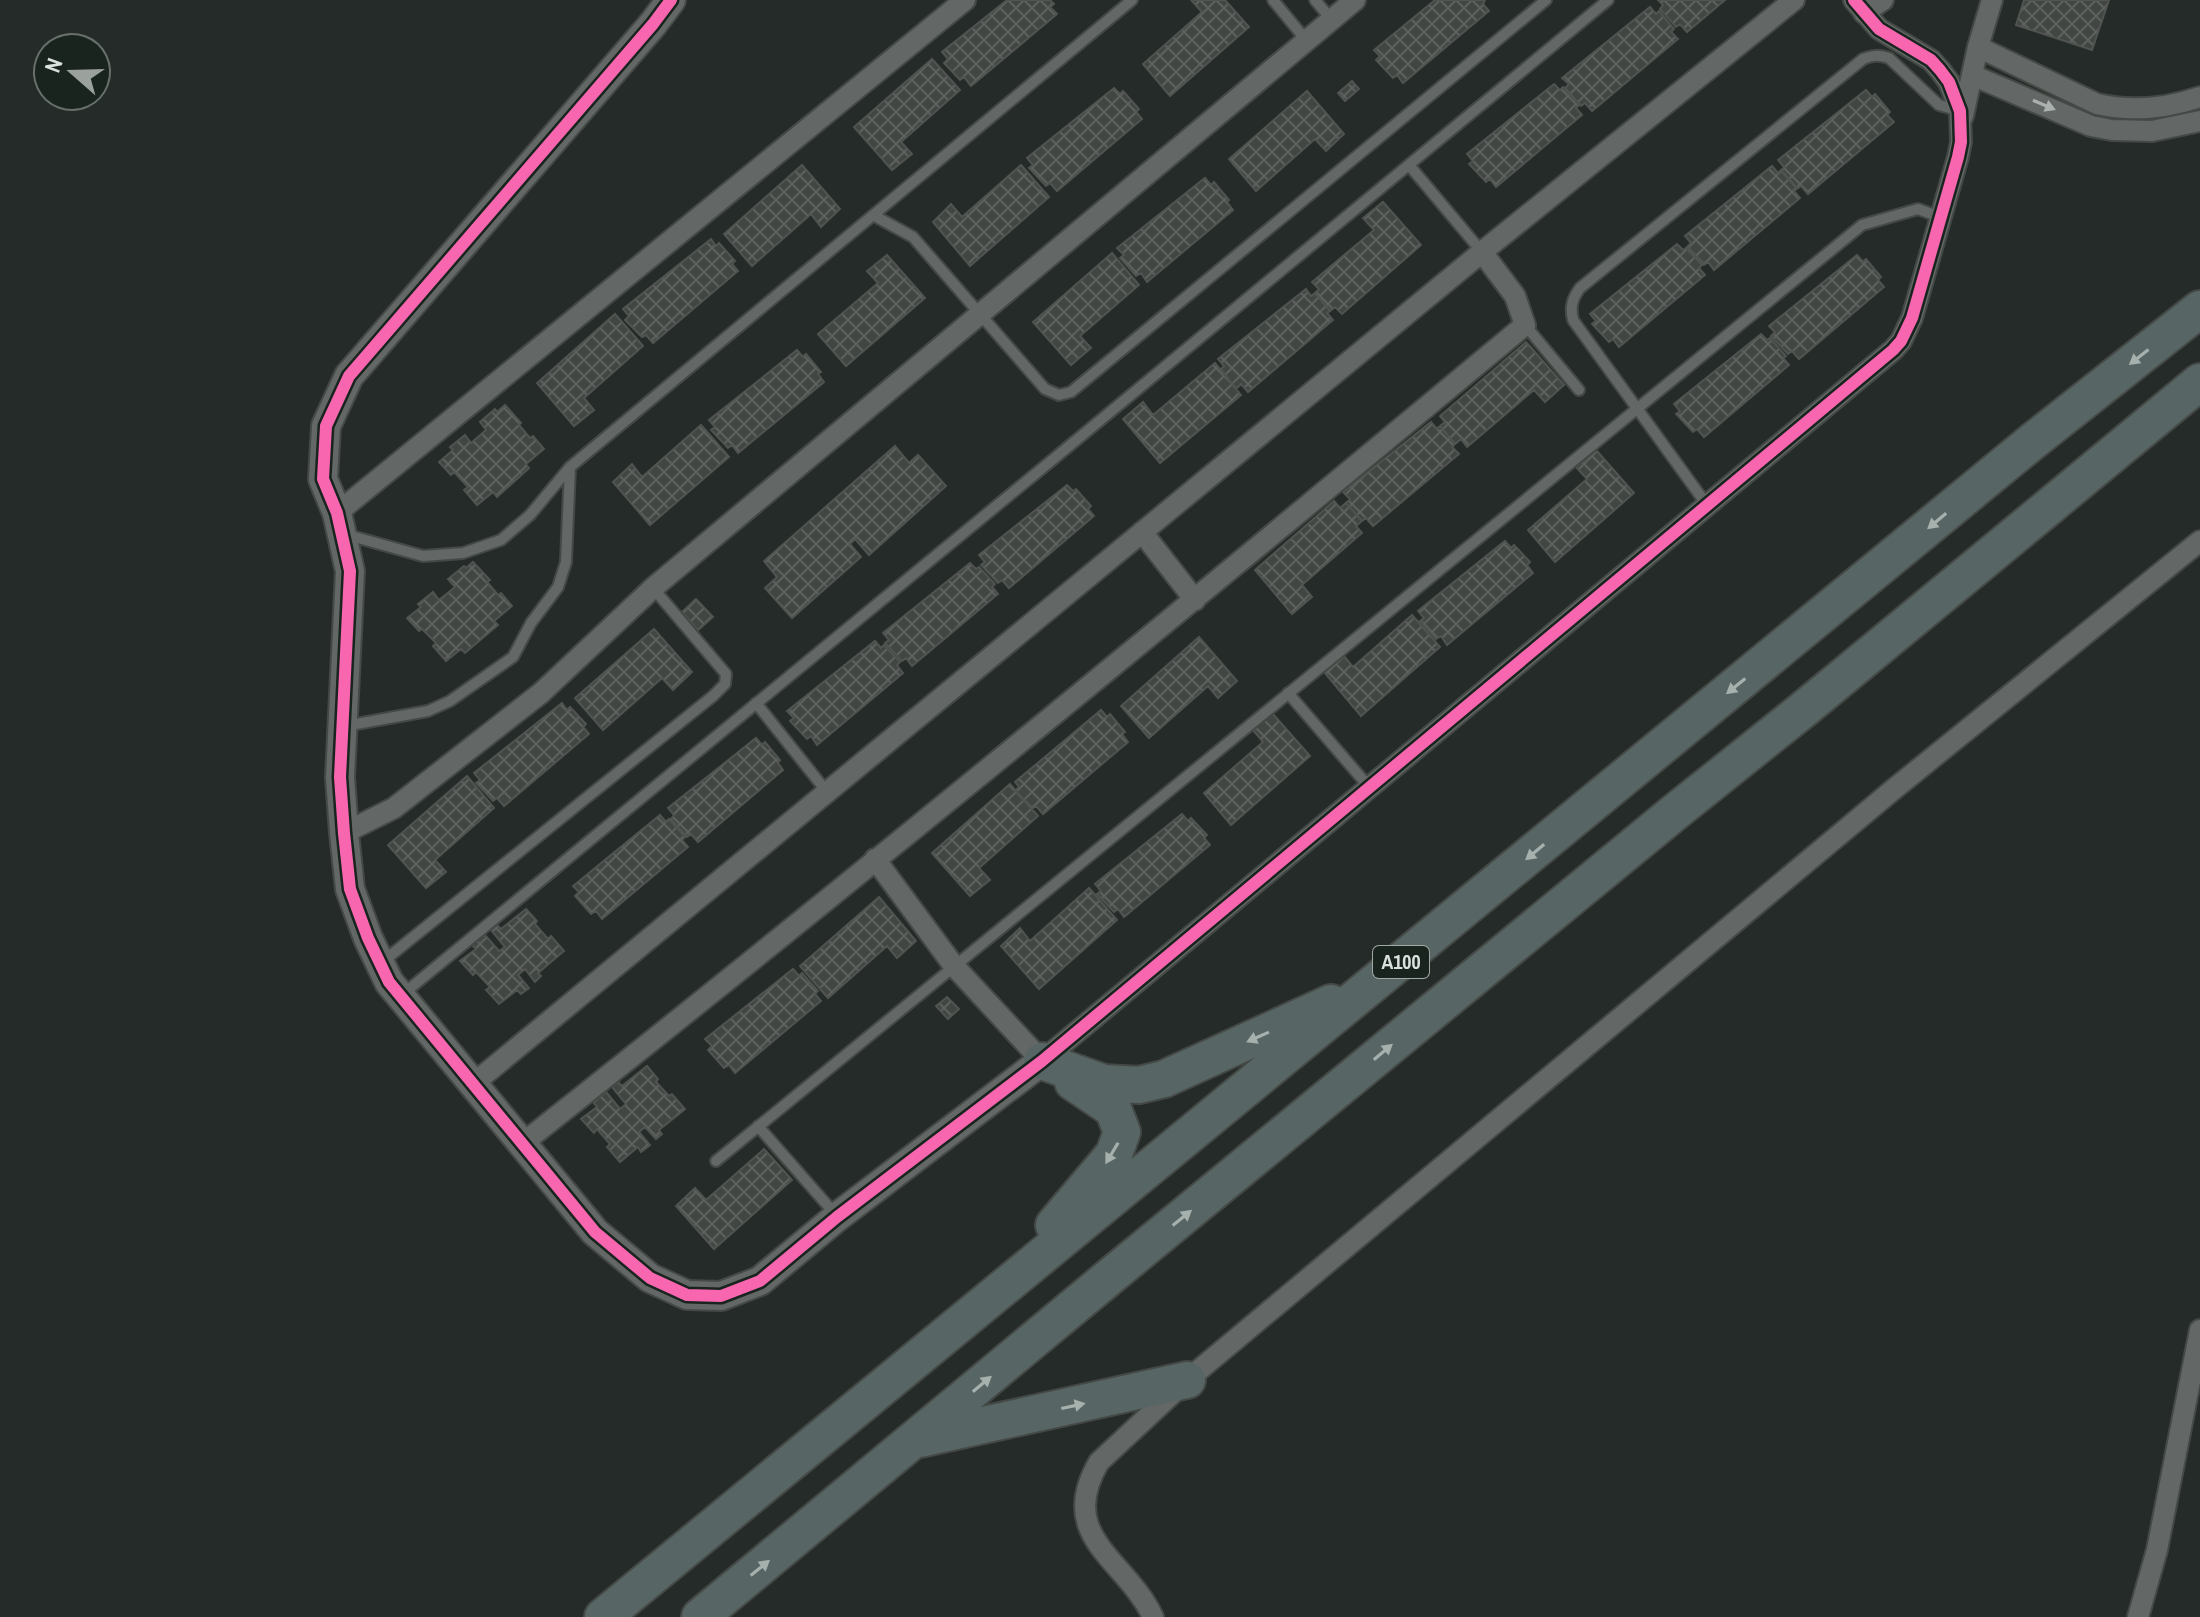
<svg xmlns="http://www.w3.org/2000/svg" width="2200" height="1617" viewBox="0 0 2200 1617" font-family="'Archivo Narrow',sans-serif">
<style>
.building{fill:url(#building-cross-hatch);stroke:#505451;stroke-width:2}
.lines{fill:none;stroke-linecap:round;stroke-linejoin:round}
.lane-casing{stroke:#444946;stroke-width:14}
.street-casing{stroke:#444946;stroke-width:24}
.secondary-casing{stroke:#444946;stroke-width:32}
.highway-casing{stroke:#444946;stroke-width:40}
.lane{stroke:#636765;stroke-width:10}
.street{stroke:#636765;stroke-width:20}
.secondary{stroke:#636765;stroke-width:28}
.highway{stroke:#576664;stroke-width:36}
.cycleway-casing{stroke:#19241e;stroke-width:17}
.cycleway{stroke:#f766af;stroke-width:12}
.oneway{fill:#abb1ae}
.oneway2{fill:#a6b0ad}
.labels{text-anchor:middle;stroke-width:8;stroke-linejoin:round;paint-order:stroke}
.shield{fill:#19241e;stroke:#a1a9a4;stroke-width:2}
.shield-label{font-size:20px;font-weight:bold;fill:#dbe2de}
</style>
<defs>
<pattern id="building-cross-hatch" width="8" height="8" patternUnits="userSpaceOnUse" patternTransform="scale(2)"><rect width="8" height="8" fill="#424643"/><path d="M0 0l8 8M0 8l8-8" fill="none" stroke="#5d605e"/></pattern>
</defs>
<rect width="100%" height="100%" fill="#252b28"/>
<!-- building -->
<path class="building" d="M1007,0H1050L1054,4L1050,7L1057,14L971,86L964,77L960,80L944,63L948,59L942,52Z
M1191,0H1225L1249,27L1170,96L1143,64L1202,12Z
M1435,0H1485L1483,4L1489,11L1403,83L1397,75L1393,78L1376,60L1380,56L1374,50Z
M1658,0H1725L1687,32L1680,24L1676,27L1660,9L1663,5Z
M2024,0H2109L2092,50L2016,25Z
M1650,7L1656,14L1659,11L1674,29L1671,32L1678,39L1592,111L1585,103L1581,106L1565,88L1569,84L1562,78Z
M932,59L960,90L901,142L912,154L892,170L854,127Z
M1352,81L1359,89L1345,101L1338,93Z
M1554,84L1560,90L1563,87L1579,105L1576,108L1582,115L1496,187L1490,179L1486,182L1469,164L1473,161L1467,154Z
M1114,88L1120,94L1123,91L1139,109L1136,112L1142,119L1057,191L1050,183L1046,186L1029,168L1033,165L1027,158Z
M1866,90L1872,97L1875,94L1890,112L1887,115L1894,122L1808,194L1801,186L1797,189L1781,171L1784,167L1778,160Z
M1307,91L1344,134L1326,151L1315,139L1256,191L1229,159Z
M802,165L840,209L821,227L811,214L752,266L724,234Z
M1021,165L1049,197L970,266L933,222L951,204L962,217Z
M1772,166L1778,173L1781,170L1797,188L1794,191L1800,198L1714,270L1708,262L1704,265L1687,247L1691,243L1685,236Z
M1205,178L1211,185L1214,182L1229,200L1227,202L1233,210L1147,282L1141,273L1136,276L1120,258L1124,255L1117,248Z
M1383,202L1421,245L1342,314L1335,307L1330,311L1315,293L1319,289L1312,282L1374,230L1363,218Z
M711,239L716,246L719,243L735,261L732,264L738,271L653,343L646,335L642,337L625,320L629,316L623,309Z
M1677,244L1683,250L1686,248L1702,265L1699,268L1705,275L1619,347L1613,339L1609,342L1592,324L1596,321L1590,314Z
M1112,253L1139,285L1080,336L1091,348L1071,365L1033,322Z
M887,255L925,298L846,366L818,334L878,283L867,271Z
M1857,255L1863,262L1866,259L1881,277L1878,280L1884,287L1799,359L1792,351L1788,354L1771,336L1775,332L1769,326Z
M1306,289L1311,296L1315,293L1330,311L1327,313L1333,320L1248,392L1241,384L1236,389L1221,369L1224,366L1218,359Z
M615,314L643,346L584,398L594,410L574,426L537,383Z
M1761,334L1767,340L1770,338L1786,356L1783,358L1789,365L1704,437L1697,429L1693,432L1676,414L1680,411L1674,404Z
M1526,342L1564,385L1545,402L1534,390L1467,447L1461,439L1455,444L1440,426L1445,422L1440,416Z
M797,350L803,357L806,354L821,372L818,374L824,382L738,453L732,445L728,448L711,430L715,427L709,420Z
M1215,363L1241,395L1160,463L1123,419L1143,402L1153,415Z
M505,405L521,423L519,425L530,438L533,436L544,449L526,464L529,468L497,497L493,492L477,505L464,490L468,487L454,472L451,475L439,462L453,450L450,447L465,435L471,443L486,430L480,422L495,409L497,412Z
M1431,422L1437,429L1440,426L1455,444L1452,447L1459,454L1373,526L1366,518L1362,521L1346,503L1350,499L1343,492Z
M701,425L729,457L650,525L613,482L632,464L642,477Z
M895,446L909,463L918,455L946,486L869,555L855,539L850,544L861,557L792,618L765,588L777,577L764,561Z
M1596,450L1634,493L1555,562L1528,530L1587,479L1576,467Z
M1067,485L1073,491L1076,489L1091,506L1088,509L1094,516L1009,588L1002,580L998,583L981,565L985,562L979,555Z
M1334,501L1340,508L1346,503L1362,521L1356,526L1362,533L1302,585L1312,597L1292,614L1255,570Z
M1505,541L1511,548L1514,545L1530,562L1527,565L1533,573L1447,645L1441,636L1436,639L1420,621L1424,618L1418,611Z
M473,562L490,580L487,582L498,595L501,593L512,606L494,621L498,625L465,653L461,649L446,661L433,646L436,643L422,629L419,631L407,618L421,607L418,604L433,592L439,600L455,587L448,579L464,566L466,568Z
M970,563L976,569L979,567L995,584L992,587L998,594L912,666L906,658L902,661L885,643L889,640L883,633Z
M696,599L713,617L698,630L682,612Z
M1412,615L1440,647L1361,716L1324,672L1343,655L1353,667Z
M654,629L692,672L673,690L662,678L603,730L575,698Z
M1199,637L1237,681L1218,698L1208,686L1149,738L1121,706Z
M875,641L881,648L884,645L900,662L897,665L903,673L817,745L811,736L807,739L790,721L794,718L787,711Z
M562,703L567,710L570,707L586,724L583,727L589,734L504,806L497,798L493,801L476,783L480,780L474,773Z
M1101,710L1107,717L1110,714L1125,732L1122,734L1128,742L1043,814L1036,806L1032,809L1015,791L1019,787L1015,782Z
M1272,713L1310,756L1231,825L1204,793L1263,742L1252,729Z
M756,738L762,745L765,742L780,760L778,763L783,770L698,842L691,834L687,837L671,819L674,815L668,808Z
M467,776L494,808L435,860L446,872L426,888L388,845Z
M1010,784L1038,816L979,868L990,880L970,896L932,853Z
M1182,814L1188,821L1191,818L1207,835L1204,838L1210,845L1124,917L1118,909L1114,912L1097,894L1101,891L1095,884Z
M660,815L666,822L669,819L685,837L682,840L688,847L602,919L596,911L591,914L575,896L579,892L573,886Z
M1089,888L1117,920L1039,989L1001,946L1020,928L1030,941Z
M879,897L916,941L897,958L887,946L828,998L800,966Z
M526,909L537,921L535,924L548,939L551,936L564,951L538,973L541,976L535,982L525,969L518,975L529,988L521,994L517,990L499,1004L486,990L490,987L476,972L473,975L460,961L476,949L472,945L485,935L499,951L505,947L491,930L497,925L501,929Z
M793,969L799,976L802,973L818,991L815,994L821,1001L735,1073L729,1065L724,1068L708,1050L712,1046L705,1039Z
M947,997L959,1009L948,1019L936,1006Z
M647,1066L658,1079L656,1082L669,1096L672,1094L685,1109L659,1130L662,1134L656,1139L645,1127L639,1132L650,1145L641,1152L638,1147L620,1162L607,1147L610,1144L597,1129L594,1133L581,1119L597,1107L593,1102L606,1092L620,1109L626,1104L612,1087L618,1082L622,1086Z
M764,1149L792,1180L714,1249L676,1206L695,1188L706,1200Z"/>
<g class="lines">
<!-- lane casing -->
<g class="lane-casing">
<path id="lane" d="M1273,0L1306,40
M1315,0L1331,19
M1409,165L1482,252
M873,215L913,237L1045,389L1059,395L1071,392L1546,0
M1525,325L1579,390
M1707,505L1573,320C1570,307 1572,299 1580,288L1863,59C1873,55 1879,55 1889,58L1939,105L1960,111
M344,534L423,556L463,553L501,540L530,515L570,467L1132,0
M1288,693L1370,788
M756,703L827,792
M345,726L428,711L450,701L513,657L531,623L558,587L566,562L570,467
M381,963L713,696L725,684L726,674L653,588
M403,994L1051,461L1608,0
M758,1126L836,1215
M716,1161L1862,225L1918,209L1940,217"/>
</g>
<!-- street casing -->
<g class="street-casing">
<path id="street" d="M1864,13L1883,0
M1978,47L2097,104C2132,112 2165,109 2200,97
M1972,75L2091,126L2112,130L2152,131L2200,121
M1963,116L1978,47L1992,0
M337,513L965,0
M1142,532L1195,600
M344,833L394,808L541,693L653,588L1355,0
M875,859L954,966L1042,1061L1893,350L1901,341L1912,318L1958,157L1961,142L1960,111L1949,82L1940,70L1931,60L1879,29L1854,0
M473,1084L1482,252L1794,0
M523,1143C861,876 1193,601 1525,325L1515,296L1482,252
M1153,1617C1126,1559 1055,1537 1099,1462L1187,1380L1894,789L2200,541
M2138,1617L2157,1550L2200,1330"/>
</g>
<!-- secondary casing -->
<g class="secondary-casing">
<path id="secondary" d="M671,0L653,24L349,376L326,426L323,479L337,513L350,571L340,777L344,833L350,889L368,938L389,982L595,1232L650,1278L687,1295L721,1296L760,1281L837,1217L1042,1061"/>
</g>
<!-- highway casing -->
<g class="highway-casing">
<path id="highway" d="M1042,1061L1104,1083L1139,1085L1164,1079L1331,1003
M1054,1225L1114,1154L1122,1132L1113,1109L1073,1082
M920,1439L1187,1380
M603,1617L2033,441L2200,309
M700,1617L1113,1274L1675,812L1804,709L2200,382"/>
</g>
<!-- lane -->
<use href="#lane" class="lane"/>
<!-- street -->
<use href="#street" class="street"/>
<!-- secondary -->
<use href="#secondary" class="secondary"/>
<!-- highway -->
<use href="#highway" class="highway"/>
<!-- cycleway casing -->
<g class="cycleway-casing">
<path id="cycleway" d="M671,0L653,24L349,376L326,426L323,479L337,513L350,571L340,777L344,833L350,889L368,938L389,982L595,1232L650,1278L687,1295L721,1296L760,1281L837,1217L1042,1061L1893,350L1901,341L1912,318L1958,157L1961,142L1960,111L1949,82L1940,70L1931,60L1879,29L1854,0"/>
</g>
<!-- cycleway -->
<use href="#cycleway" class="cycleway"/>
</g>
<!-- one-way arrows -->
<defs><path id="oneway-solid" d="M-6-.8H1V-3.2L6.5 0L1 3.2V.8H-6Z" transform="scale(2)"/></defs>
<use class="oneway" href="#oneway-solid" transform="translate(2044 105) rotate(23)"/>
<g class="oneway2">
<use href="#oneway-solid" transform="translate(2139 357) rotate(142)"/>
<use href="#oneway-solid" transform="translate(1937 521) rotate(140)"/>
<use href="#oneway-solid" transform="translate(1736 686) rotate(141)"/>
<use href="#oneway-solid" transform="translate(1535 852) rotate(140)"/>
<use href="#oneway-solid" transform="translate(1258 1037) rotate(156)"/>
<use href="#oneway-solid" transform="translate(1383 1052) rotate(-40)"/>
<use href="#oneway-solid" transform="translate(1112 1153) rotate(121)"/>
<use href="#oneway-solid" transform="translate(1182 1218) rotate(-39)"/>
<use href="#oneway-solid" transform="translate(982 1384) rotate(-40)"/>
<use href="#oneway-solid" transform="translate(1073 1406) rotate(-12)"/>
<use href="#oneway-solid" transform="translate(760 1568) rotate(-39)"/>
</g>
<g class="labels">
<!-- shield labels -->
<rect class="shield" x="1373" y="946" width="56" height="32" rx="6"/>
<g class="shield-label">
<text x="1401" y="969">A100</text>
</g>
</g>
<!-- north arrow -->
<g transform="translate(72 72) rotate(290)"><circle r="38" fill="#19241e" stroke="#67706b" stroke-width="2"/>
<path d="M0-6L14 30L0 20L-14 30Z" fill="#9ba29e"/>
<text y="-12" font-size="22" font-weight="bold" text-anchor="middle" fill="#dbe2de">N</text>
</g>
</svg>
